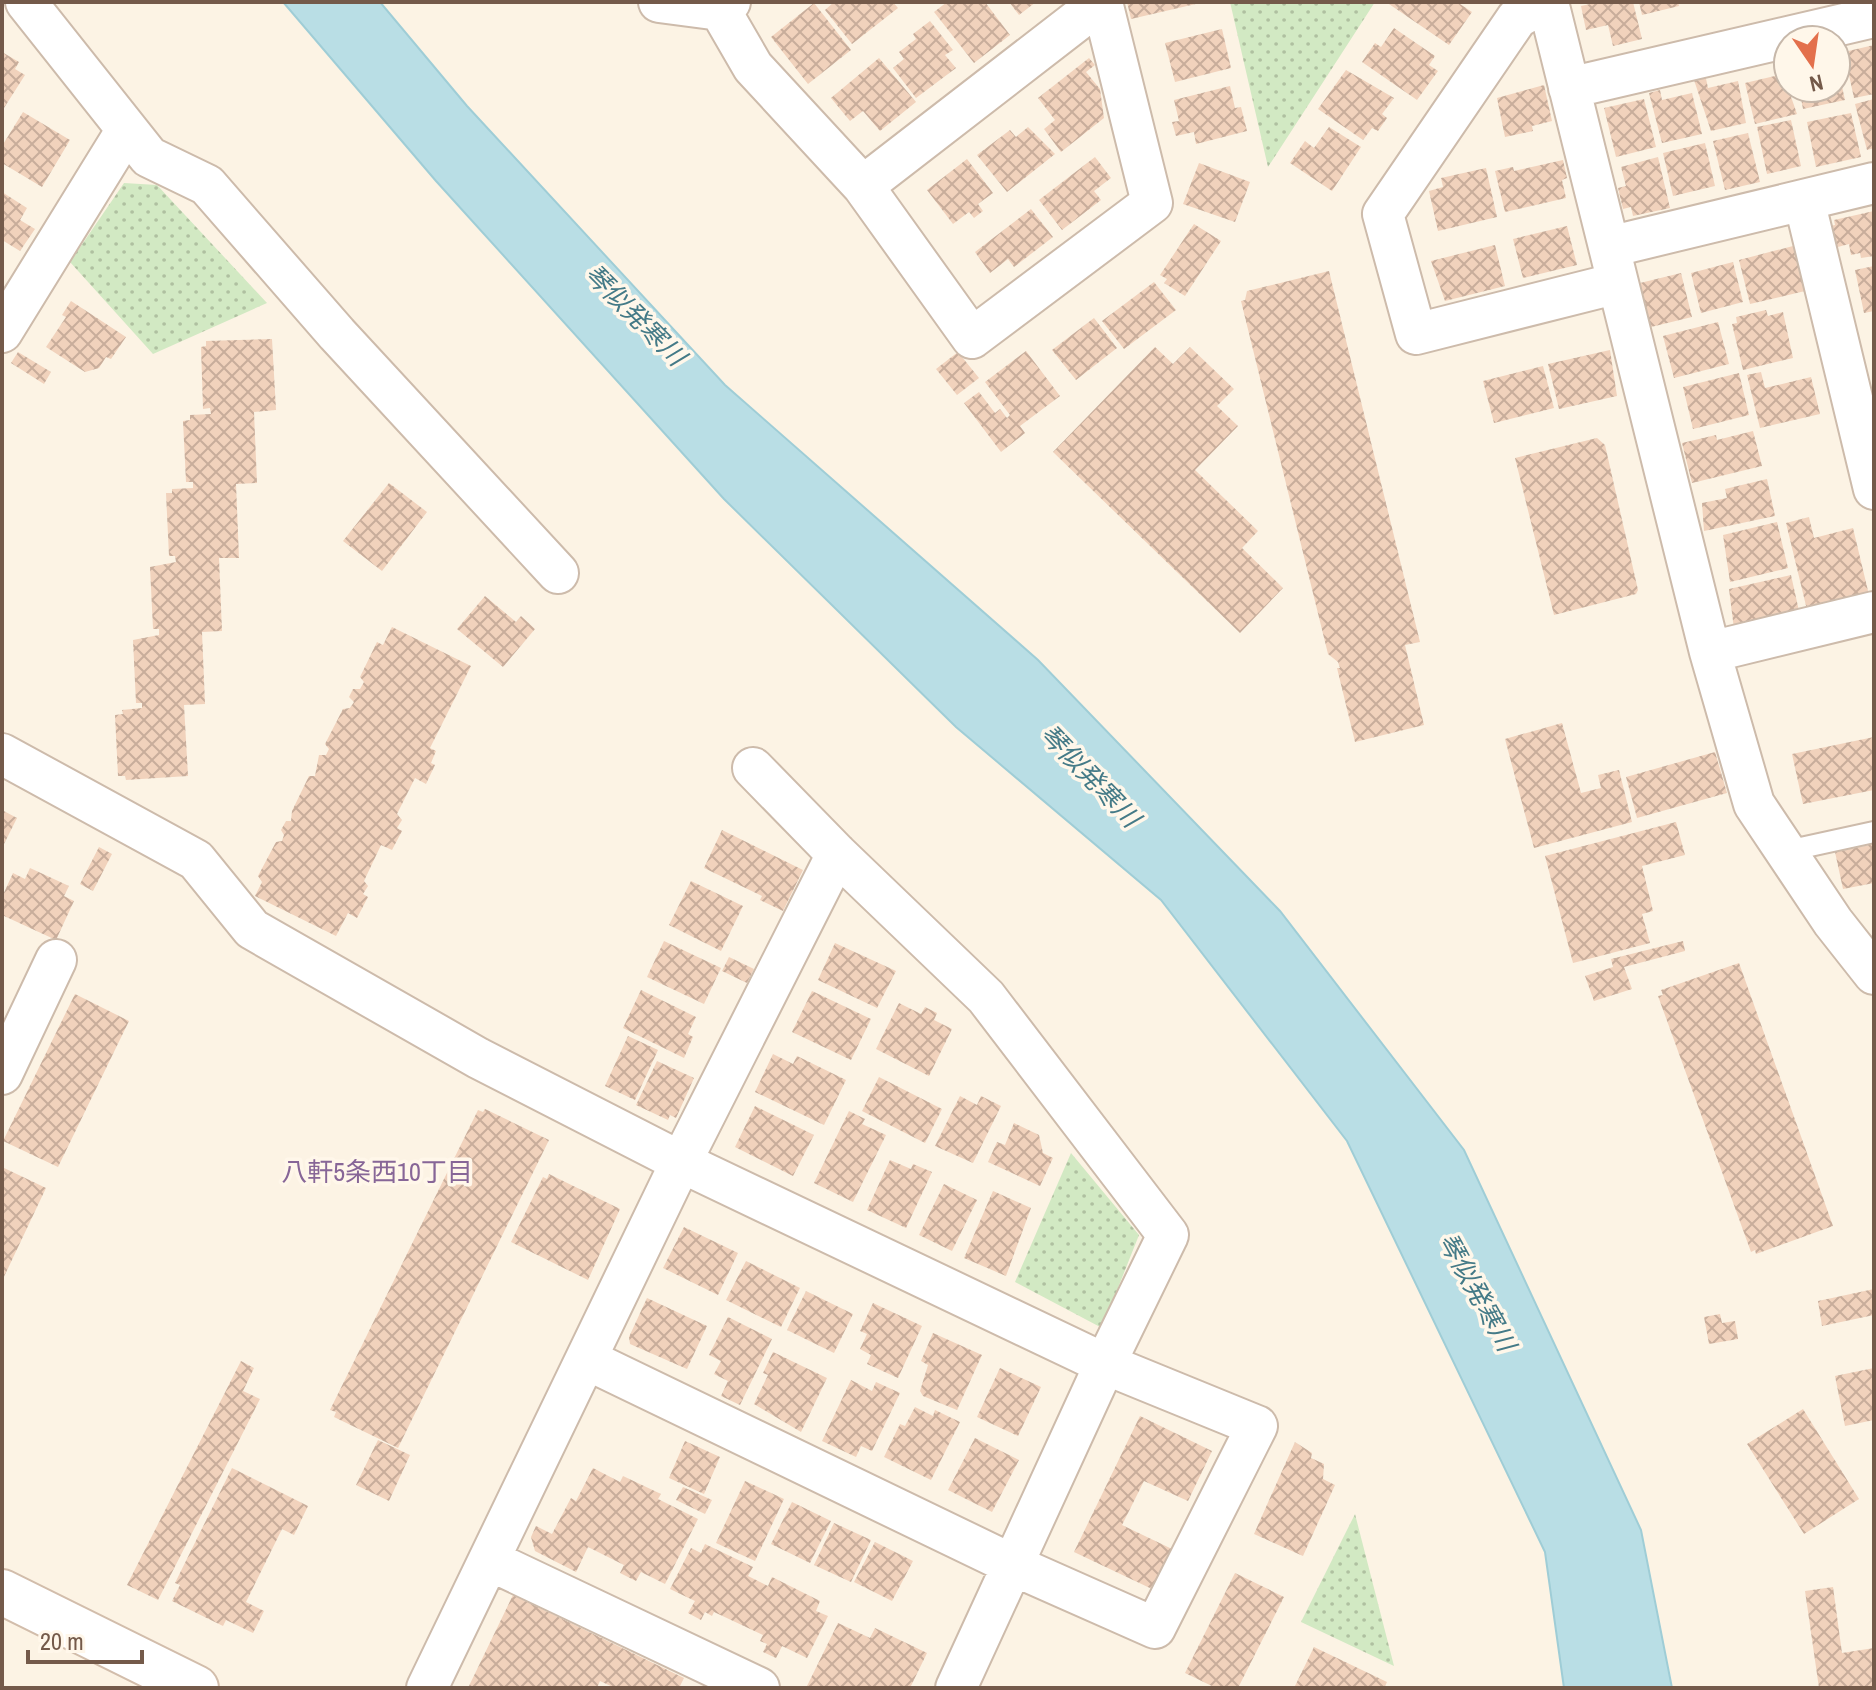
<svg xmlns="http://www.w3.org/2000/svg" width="1876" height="1690" viewBox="0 0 1876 1690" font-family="'Archivo Narrow','Noto Sans JP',sans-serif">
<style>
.park{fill:url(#park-dots)}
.water{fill:#b9dee5;stroke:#9fcdd6;stroke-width:2}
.building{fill:url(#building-cross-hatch)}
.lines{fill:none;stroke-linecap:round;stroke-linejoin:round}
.service-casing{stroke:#cdbbab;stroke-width:24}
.minor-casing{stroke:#cdbbab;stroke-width:44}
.secondary-casing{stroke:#d2bdab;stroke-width:48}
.service{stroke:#fff;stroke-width:20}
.minor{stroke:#fff;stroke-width:40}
.secondary{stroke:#fff;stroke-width:44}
.labels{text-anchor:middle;stroke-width:7;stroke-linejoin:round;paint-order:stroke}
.water-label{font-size:26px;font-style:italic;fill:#447a87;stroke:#fff7ea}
.neighbourhood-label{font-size:26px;fill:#876697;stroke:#fff7ea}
</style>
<defs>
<pattern id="park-dots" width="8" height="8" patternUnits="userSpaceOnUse" patternTransform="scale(2)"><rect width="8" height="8" fill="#d2e9c3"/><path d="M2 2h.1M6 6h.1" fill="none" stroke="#afc0a0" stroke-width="1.8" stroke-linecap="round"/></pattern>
<pattern id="building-cross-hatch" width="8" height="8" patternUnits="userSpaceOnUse" patternTransform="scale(2)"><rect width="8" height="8" fill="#f1d2bc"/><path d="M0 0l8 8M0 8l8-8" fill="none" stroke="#c8ad9b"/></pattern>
</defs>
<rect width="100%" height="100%" fill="#fcf3e4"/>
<!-- park -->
<path class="park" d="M1230,2H1375L1268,167Z
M124,183L157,185L267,303L153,354L70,262Z
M1071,1153L1139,1235L1102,1328L1015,1282Z
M1355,1514L1394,1666L1301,1622Z"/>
<!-- water -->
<path class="water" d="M283,2H380L467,106L725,385L1038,660L1280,911L1464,1150L1641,1530L1672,1688H1564L1545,1552L1347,1141L1161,900L956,727L724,499L436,181Z"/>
<!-- building -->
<path class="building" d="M834,2H893L898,8L852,44L825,10Z
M947,2H985L1010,35L974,63L934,12Z
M1009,2H1036L1019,15Z
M1127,2H1200V3L1131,19Z
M1386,2H1457L1472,12L1449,45Z
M1599,2H1633L1642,39L1613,46L1608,25L1586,30L1581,6Z
M1639,2H1678L1679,6L1642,15Z
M814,3L851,50L808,84L771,37Z
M930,21L953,50L945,55L956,68L916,98L893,68L904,59L899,52L916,39L913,34Z
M1394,28L1435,56L1429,65L1438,71L1417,100L1362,62L1375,43L1381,47Z
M1222,29L1231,68L1175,82L1165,43Z
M1874,45V94L1854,98L1844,52Z
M2,52L19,62L15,69L25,75L4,108Z
M879,58L916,102L880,131L863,111L850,121L831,98Z
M1089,58L1095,65L1086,72L1100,89L1104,118L1061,152L1044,129L1055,120L1038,98Z
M1837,64L1845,100L1803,109L1799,88H1836Z
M1346,70L1394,98L1382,114L1387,118L1378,131L1372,128L1363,140L1318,109Z
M1788,73V88L1797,114L1755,124L1745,83Z
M1705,74L1708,88L1738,81L1746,123L1711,131L1693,77Z
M1544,85L1552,121L1532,126L1533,131L1505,137L1497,98Z
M1230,86L1235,108L1241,107L1247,131L1196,144L1194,132L1176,136L1172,122L1179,121L1174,100Z
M1660,90L1662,100L1692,93L1702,134L1662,143L1649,93Z
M1644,99L1656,147L1616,157L1604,108Z
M1874,99V148L1867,150L1855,104Z
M23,112L70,140L42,187L2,163V146Z
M1851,113L1861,157L1816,167L1807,122Z
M1791,120L1801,166L1767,174L1757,127Z
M1028,127L1055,154L1007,192L977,155L1010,130L1016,137Z
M1329,127L1361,147L1332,191L1290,163L1305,141L1314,148Z
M1748,133L1760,182L1725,190L1713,141Z
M1705,143L1715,186L1673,196L1663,153Z
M1095,157L1111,178L1094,191L1101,200L1062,230L1039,200Z
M1658,157L1670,208L1633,216L1631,207L1623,209L1618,188L1626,186L1621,167Z
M967,159L993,193L978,204L983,211L974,218L969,212L953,224L927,190Z
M1563,160L1567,178L1562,180L1566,198L1505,212L1495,171L1513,167L1514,171Z
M1199,163L1250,182L1235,222L1183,204Z
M1486,168L1497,217L1438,231L1429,191L1443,187L1441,178Z
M2,192L27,208L20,220L35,229L20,251L2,240Z
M1031,209L1053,237L1014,267L1008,259L990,273L975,252Z
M1874,211V256L1861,258L1860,253L1851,255L1849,244L1834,248L1829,226L1835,225L1834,220Z
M1194,224L1221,241L1185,296L1164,283L1167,279L1160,275Z
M1567,226L1577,265L1523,278L1513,239Z
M1495,245L1505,286L1445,301L1431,261Z
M1793,246L1805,291L1750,304L1739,260Z
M1733,262L1743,302L1701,313L1691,273Z
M1874,266V311L1864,313L1855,270Z
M1329,271L1420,642L1405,645L1424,725L1355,742L1337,668H1340L1338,662L1328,654L1241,301L1245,300L1247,291Z
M1681,273L1692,317L1651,327L1640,283Z
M1154,282L1176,310L1124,349L1102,321Z
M71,301L126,337L111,359L106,357L99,368L85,372L46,347L66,317L62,315Z
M1766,310L1768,316L1783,312L1793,358L1743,370L1732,324L1737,323L1736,317Z
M1094,318L1117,348L1076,380L1052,350Z
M1718,322L1729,364L1674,378L1663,336Z
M272,339L276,410L254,412L257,483L236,484L239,558H219L222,631L202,632L205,704L184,705L188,776L126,780L125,776H118L115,715L123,714L122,710L142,708V703H136L133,640L159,635V629H153L150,567L176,562L175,556H169L166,493H172V489L193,488V482H186L183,421L190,420V415L211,414L210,408L203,409L201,347L206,346V341Z
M1155,347L1173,364L1190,347L1234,389L1217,406L1238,426L1195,470L1258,531L1242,548L1283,588L1240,633L1053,452Z
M1610,350L1617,396L1559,409L1548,364Z
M1026,351L1060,396L1020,426L1025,433L1001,452L964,403L979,392L995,413L1000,409L1007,418L1010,415L985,382Z
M18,352L51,372L44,384L11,363Z
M958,352L979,378L957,395L936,369Z
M1543,366L1554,408L1494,423L1483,381Z
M1761,372L1765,388L1811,377L1820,414L1760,428L1747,375Z
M1739,373L1749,415L1693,429L1683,387Z
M1753,431L1762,466L1692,483L1682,443L1716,435L1717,440Z
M1597,438L1605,445L1638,590L1636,594L1554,615L1515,458Z
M1767,479L1775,516L1704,531L1702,503L1727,498L1725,489Z
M389,483L427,512L382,571L343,541Z
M1809,517L1814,538L1853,528L1869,595L1808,614L1786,523Z
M1777,522L1788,568L1730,582L1723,535Z
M1791,575L1801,620L1734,629L1729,589Z
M485,596L516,622L521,616L535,629L503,667L457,629Z
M392,627L471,666L430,748L436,751L431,763L435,765L426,784L415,778L397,814L402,820L397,828L402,831L392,850L381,845L364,881L368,886L363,894L368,897L357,918L348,913L336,936L255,896L262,882L258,876L276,842L282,841L284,835L281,830L286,821H291L292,811L309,776H315L319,755H326L329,749L325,744L343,709L350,708L354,702L349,697L353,689H360L364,682L360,677L377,642L383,645Z
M1562,723L1581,793L1601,788L1598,775L1619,770L1632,822L1534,848L1505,739Z
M1874,737V790L1803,804L1792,754Z
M1715,752L1727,793L1637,818L1626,777Z
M2,810L17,818L2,848Z
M1676,822L1685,855L1642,866L1653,911L1642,914L1650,943L1573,963L1545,856Z
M722,830L803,870L783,911L760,900L762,896L704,868Z
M1874,844V883L1843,889L1835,852Z
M99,847L112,854L93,891L80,884Z
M30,868L69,886L64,896L74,901L56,940L2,915V897L13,873L25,879Z
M691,881L743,906L721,951L669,925Z
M664,941L721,968L704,1004L647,977Z
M1683,941L1685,951L1624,967L1632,989L1594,1001L1585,976L1613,967L1611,959Z
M835,943L896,971L877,1008L818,980Z
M729,957L754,969L747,983L722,971Z
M1739,963L1833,1226L1756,1254L1755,1250L1751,1252L1658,996L1663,995L1661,990Z
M641,990L696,1017L688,1034L693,1037L684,1058L623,1028Z
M812,991L871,1019L851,1060L792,1032Z
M75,994L129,1021L58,1167L3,1141Z
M899,1003L921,1014L925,1007L937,1013L934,1020L952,1029L929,1076L876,1049Z
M628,1036L658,1050L635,1100L605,1086Z
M773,1054L793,1064L797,1056L846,1080L824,1125L755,1092Z
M657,1061L694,1078L676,1118L670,1115L668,1120L636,1105Z
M879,1077L942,1109L925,1143L862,1111Z
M960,1096L977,1105L981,1096L1001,1106L973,1163L935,1146Z
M755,1106L814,1135L793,1176L735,1147Z
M485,1109L549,1140L398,1448L334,1417L336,1412L330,1410L478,1110L483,1112Z
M849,1111L865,1119L862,1124L886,1135L853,1202L814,1183Z
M1014,1123L1039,1135L1043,1153L1053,1158L1040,1186L988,1162L997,1142L1005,1145Z
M890,1160L911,1169L913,1164L932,1172L906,1228L867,1210Z
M2,1167L46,1188L2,1281Z
M549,1174L620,1209L588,1280L511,1242L543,1177L547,1179Z
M944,1184L977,1200L952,1251L919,1235Z
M993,1191L1031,1208L1006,1276L964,1258Z
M684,1227L738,1253L718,1295L663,1268Z
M746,1261L800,1288L781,1327L726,1300Z
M1874,1289V1315L1822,1326L1818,1301Z
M806,1291L853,1314L834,1353L787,1330Z
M647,1298L707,1326L687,1369L630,1344L629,1337Z
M873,1303L922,1326L898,1378L867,1364L871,1355L860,1349L867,1334L860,1331Z
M1720,1314L1722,1323L1735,1321L1738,1339L1709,1344L1704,1317Z
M728,1317L772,1339L740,1405L721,1396L728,1381L714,1374L721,1361L709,1355Z
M933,1333L982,1355L957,1410L923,1396L920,1391L928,1365L921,1361Z
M773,1352L827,1378L801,1432L754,1404L768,1375L763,1373Z
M241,1361L254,1368L243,1391L260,1399L158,1600L127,1585Z
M1000,1368L1041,1387L1018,1436L977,1417Z
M1874,1368V1420L1845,1426L1835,1376Z
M851,1380L872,1391L876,1382L900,1393L872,1451L861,1446L856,1457L822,1441Z
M915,1407L933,1416L935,1410L960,1422L931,1480L884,1457L900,1424L905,1426Z
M1803,1409L1859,1499L1804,1534L1747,1444Z
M1140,1416L1212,1451L1188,1501L1144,1481L1122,1525L1172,1549L1152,1589L1074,1552Z
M975,1438L1019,1460L992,1512L948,1490Z
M378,1440L410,1455L389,1501L356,1485Z
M685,1441L720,1457L704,1494L669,1478Z
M1295,1442L1312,1453L1311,1458L1324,1464L1323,1479L1335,1485L1303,1556L1254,1534Z
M232,1468L308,1506L294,1535L282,1529L246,1602L264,1611L253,1633L226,1620L223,1626L172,1601L180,1585L175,1583Z
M593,1468L620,1482L623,1476L661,1494L658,1499L698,1519L665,1584L641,1572L636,1581L620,1573L624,1565L588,1547L576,1572L535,1551L531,1537L536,1526L552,1534L571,1498L576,1501Z
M745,1481L784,1499L755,1561L716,1543Z
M683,1487L712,1500L705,1514L676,1500Z
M792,1502L831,1521L810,1563L771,1544Z
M834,1523L871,1540L851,1582L814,1565Z
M875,1542L913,1561L892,1601L854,1582Z
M705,1544L753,1567L748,1576L768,1586L772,1577L820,1601L816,1611L828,1616L807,1658L782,1646L776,1658L763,1652L767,1644L760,1641L763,1635L714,1612L712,1616L705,1612L701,1620L688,1613L695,1601L670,1589L691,1548L701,1553Z
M1235,1573L1284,1597L1238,1688H1216L1185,1673Z
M1833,1587L1842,1653L1874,1648V1688H1819L1805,1591Z
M513,1595L684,1678L679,1688H615L600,1681L597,1688H468Z
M838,1623L870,1638L875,1628L927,1653L910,1688L807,1686Z
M1314,1647L1387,1682L1384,1688H1294Z"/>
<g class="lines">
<!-- service casing -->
<g class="service-casing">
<path id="service" d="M1787,851L1874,832"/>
</g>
<!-- minor casing -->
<g class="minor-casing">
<path id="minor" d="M26,2L149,157L207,185L337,334L558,573
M659,2L720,10L730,2
M1544,2L1517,18L1383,214L1416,334L1618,283
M1548,2L1710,652L1754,804L1833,922L1874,974
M720,10L753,67L863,186L972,338L1152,203L1102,2
M1569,88L1874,17
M863,186L1101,2
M1804,200L1874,489
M1609,247L1874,183
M2,332L126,131
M1710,652L1874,612
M2,754L196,860L252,929L478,1058L681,1162L1105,1364L956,1688
M2,1074L56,960
M586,1359L1013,1565L1155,1628L1257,1426L1105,1364L1168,1235L986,997L837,854L753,768
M489,1560L759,1688
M427,1688L681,1162L837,854"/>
</g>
<!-- secondary casing -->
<g class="secondary-casing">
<path id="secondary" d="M2,1592L196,1688"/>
</g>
<!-- service -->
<use href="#service" class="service"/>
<!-- minor -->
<use href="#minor" class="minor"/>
<!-- secondary -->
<use href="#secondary" class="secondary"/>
</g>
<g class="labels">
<!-- water labels -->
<g class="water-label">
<text transform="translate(635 315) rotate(45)" y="9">琴似発寒川</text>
<text transform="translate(1090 776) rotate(46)" y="9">琴似発寒川</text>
<text transform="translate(1477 1292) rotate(61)" y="9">琴似発寒川</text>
</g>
<!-- neighbourhood labels -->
<g class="neighbourhood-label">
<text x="377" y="1181">八軒5条西10丁目</text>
</g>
</g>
<!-- border -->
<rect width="1876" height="1690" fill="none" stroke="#745a4a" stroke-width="8"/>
<!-- north arrow -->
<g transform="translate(1812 64) rotate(167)"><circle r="38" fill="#fff7ea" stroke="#c7b8aa" stroke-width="2"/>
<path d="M0-6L14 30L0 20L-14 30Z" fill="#e3704c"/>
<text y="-12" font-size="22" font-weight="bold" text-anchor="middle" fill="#745a4a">N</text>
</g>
<!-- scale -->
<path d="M28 1650v12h114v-12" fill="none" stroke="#745a4a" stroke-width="4"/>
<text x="40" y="1650" font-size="24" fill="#745a4a" stroke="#fff7ea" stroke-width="6" paint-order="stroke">20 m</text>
</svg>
